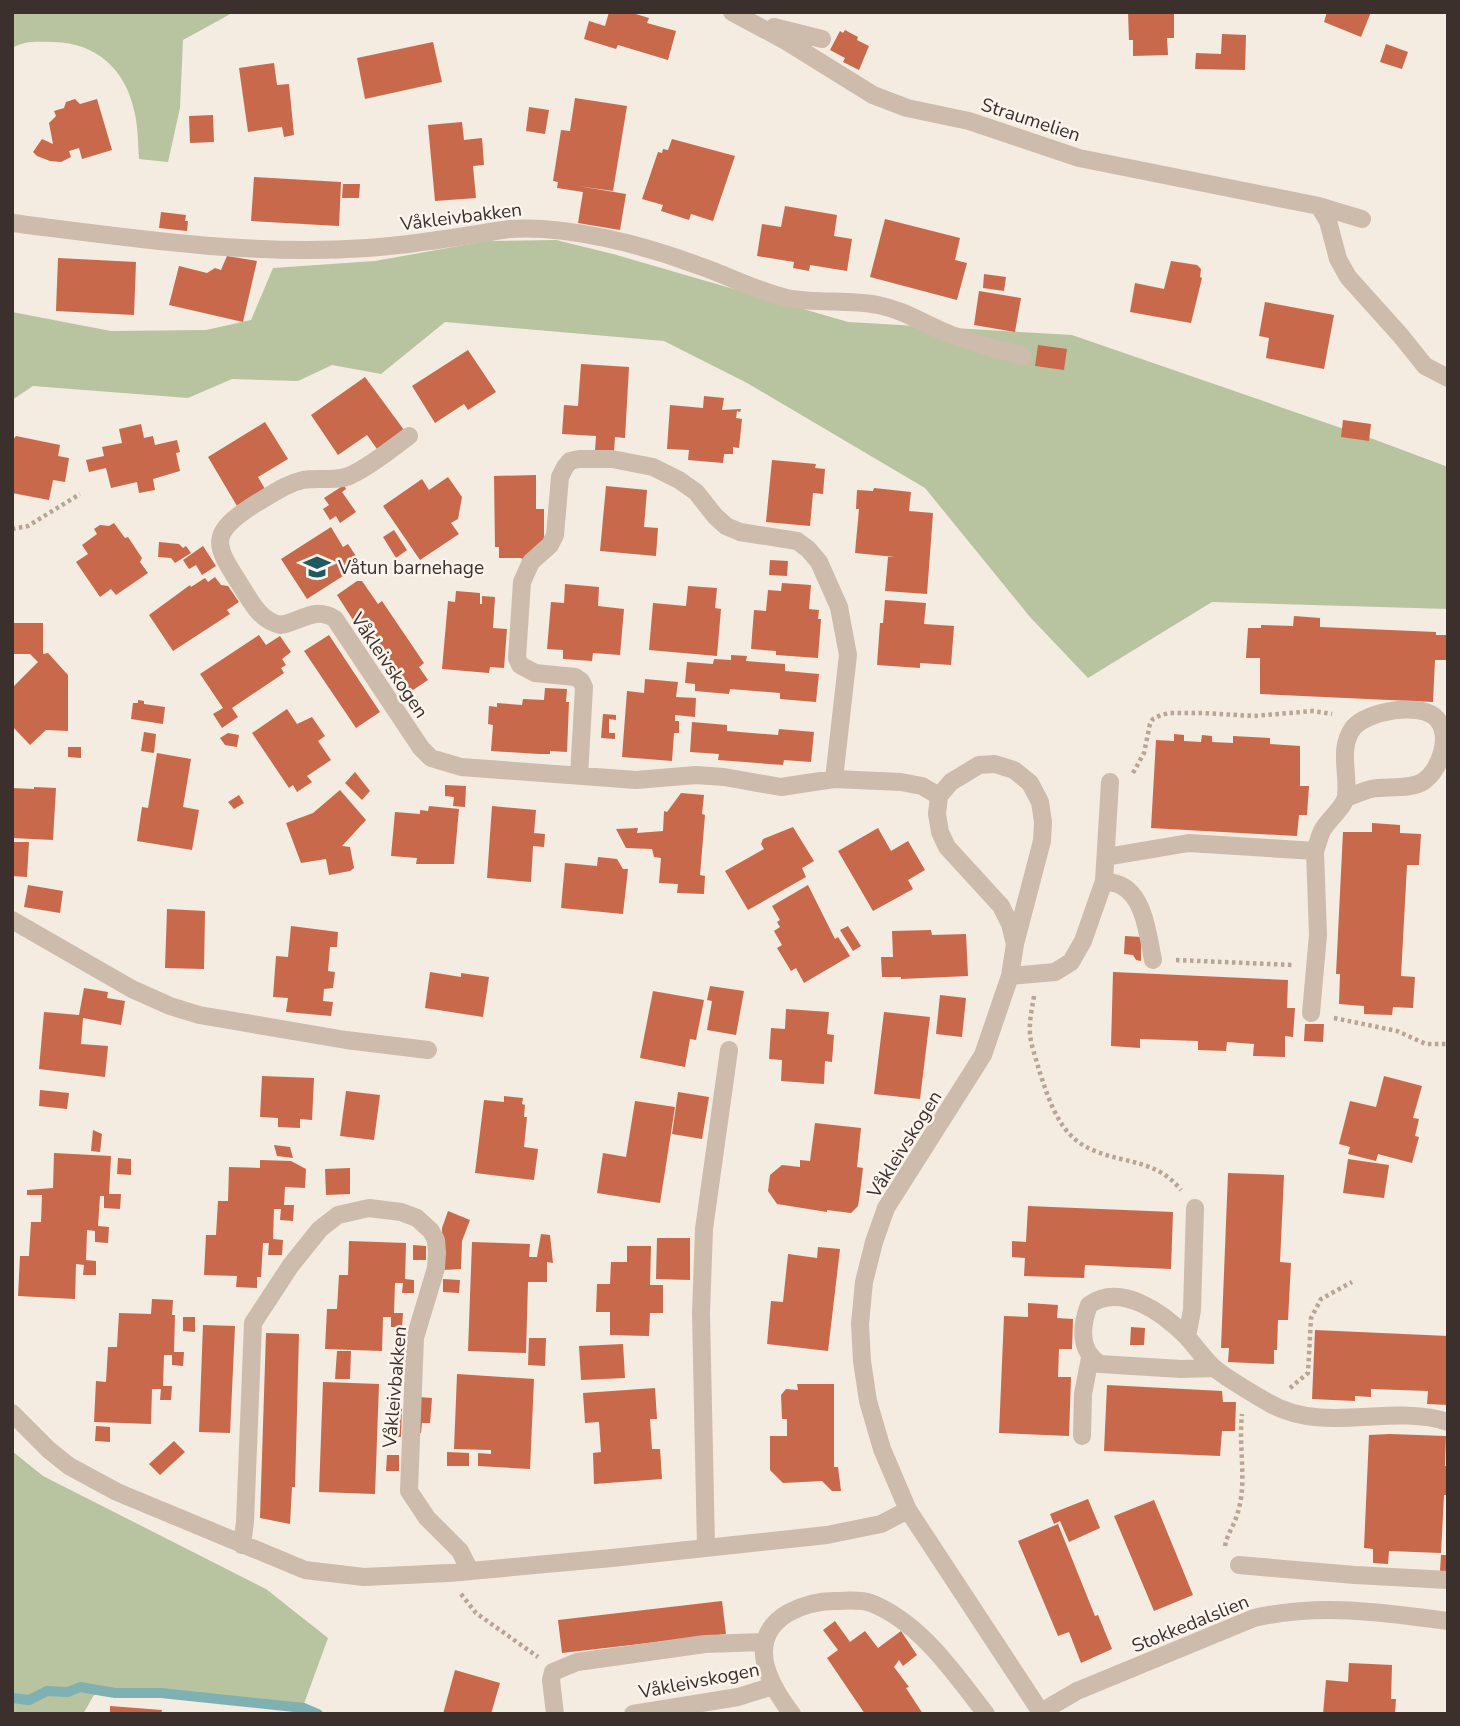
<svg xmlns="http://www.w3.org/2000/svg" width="1460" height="1726" viewBox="0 0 1460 1726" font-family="'Nunito Sans',sans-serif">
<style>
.green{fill:#b8c4a0}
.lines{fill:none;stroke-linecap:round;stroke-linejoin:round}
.stream{stroke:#7fb0b2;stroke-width:10}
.building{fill:#c8694b}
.path{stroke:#b9a596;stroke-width:4.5;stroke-dasharray:3.5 3.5;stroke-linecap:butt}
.minor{stroke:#cdbbac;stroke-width:18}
.labels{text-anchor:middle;stroke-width:5;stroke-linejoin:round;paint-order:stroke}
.street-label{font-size:19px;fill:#3b302b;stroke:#fbf5ee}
.poi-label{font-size:19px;fill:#3b302b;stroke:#fbf5ee;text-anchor:start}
</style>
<rect width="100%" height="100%" fill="#f4ebe1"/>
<!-- green -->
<path class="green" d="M12,12H234L183,40L180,108L168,162L139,159C138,143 138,125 134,110C125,69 96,43 54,42C38,42 26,40 12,48Z
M556,240L613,254L848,322L1072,335L1373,439L1448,467V609L1212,602L1088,678L1030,617L925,488L747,383L664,341L445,322L381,374L332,365L298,381L232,379L188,398L33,386L12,400V312L111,331L206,330L251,320L273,268L375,261L487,241Z
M12,1451L43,1476L266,1589L328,1638L301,1712L180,1691L94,1695L83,1714H12Z"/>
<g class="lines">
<!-- stream -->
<path class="stream" d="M12,1698L29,1700L47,1691L68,1692L80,1687L115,1693H161L304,1708L318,1714"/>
</g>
<!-- building -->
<path class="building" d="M609,12H629L649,18L647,23L676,31L668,60L618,45L616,49L584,39L589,21L605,26Z
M1128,12H1174V38H1167L1168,55L1133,56V40H1129Z
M1327,12H1371L1361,37L1324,22Z
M845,30L858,37L857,40L869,46L859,70L843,62L845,58L830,50L840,31L843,33Z
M1222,34L1246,35L1245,70L1195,69L1196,53L1221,54Z
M433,42L442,82L365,99L357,58Z
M1386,44L1408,52L1402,69L1380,62Z
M274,63L277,85L289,84L294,135L284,137L282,127L248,132L239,68Z
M575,98L627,106L613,191L578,186L626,194L620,230L578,223L583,192L557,188L558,182L553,181L561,130L570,131Z
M75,99L80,104L97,99L112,150L82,159L79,148L69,151L71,157L61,162L50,161L37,156L33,152L42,139L53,144L49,123L56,116L54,111L64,108L66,102Z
M529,107L549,110L545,134L526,131Z
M213,115L214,142L190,143L189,116Z
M462,122L464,140L482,138L484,165L473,166L476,198L435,201L428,125Z
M672,139L735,156L713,221L691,214L689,220L661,211L663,205L642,199L658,152L662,153L663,149L668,150Z
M254,177L341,182L339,226L251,221Z
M343,184H360L359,198H342Z
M785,206L837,215L834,236L852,239L847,271L810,265L809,271L793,268L794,262L757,256L762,224L781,227Z
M161,212L186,215L185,221H188L187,231L159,228Z
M885,219L960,238L955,260L967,263L957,300L870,277Z
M227,256L257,261L243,322L169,305L179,266L207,273L215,268L221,270Z
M58,258L136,262L134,315L56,311Z
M1171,261L1197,265L1201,269L1200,277L1202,278L1191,323L1130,312L1135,283L1164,289Z
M984,274L1006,277L1004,291L983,288Z
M979,291L1021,298L1015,332L974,325Z
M1265,302L1334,315L1324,369L1266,358L1269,338L1259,336Z
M1038,345L1067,349L1064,370L1035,366Z
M468,350L496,392L468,410L464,404L435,423L412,386Z
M581,364L629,367L625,438L615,437L614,452L595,451L596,436L562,434L564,405L578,406Z
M365,377L404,430L377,449L367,435L338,455L311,415Z
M704,396L724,398L722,410L741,409L740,412L737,411L736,418L742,419L739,448L733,447V454H724L723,463L688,460L689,450L667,449L670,405L703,408Z
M1343,420L1371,424L1369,441L1341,437Z
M265,422L288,459L258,477L265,489L237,506L208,457Z
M141,424L144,438L153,436L155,445L177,440L180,452L176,453L180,471L153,479L155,490L139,493L137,482L111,488L106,468L89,472L86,460L104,456L102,447L122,443L119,429Z
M16,436L60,445L58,456L69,458L65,482L53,480L49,500L12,493V441Z
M772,460L816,464L815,468L825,469L823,494L813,493L810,526L766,522Z
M536,475V509H544V546L525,562L521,558H499V547H495L494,476Z
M448,477L462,497L458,519L451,523L459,534L420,560L383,506L422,479L429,490Z
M344,485L346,489L342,492L356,512L340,523L336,516L330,520L323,509L329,505L324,498Z
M606,486L647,490L644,527L658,528L656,556L600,551Z
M874,488L911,492L909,511L933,513L927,594L885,591L888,557H895L855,553L859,509H856L857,490L873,491Z
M114,523L125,538L128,537L142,558L140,562L148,573L116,595L111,589L100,597L76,562L88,554L82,545L97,534L94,529L100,525L109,526Z
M331,527L343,547L348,544L356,556L351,559L357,567L307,599L281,559Z
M394,530L407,550L396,558L383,537Z
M159,542L179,544L183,548L186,546L191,553L175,563L171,558L158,557Z
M203,546L216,566L202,575L196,565L189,569L183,560Z
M770,560L788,561L787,576L769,575Z
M215,577L221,585L228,586L239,602L227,610L230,614L173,651L149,615L190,585L191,587L205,578L208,582Z
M357,581H362L378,604L382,601L424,663L419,667L428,680L404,696L384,666L389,663L360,620L355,623L337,595Z
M782,583L811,585L809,609L819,610L818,619H821L818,658L776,655V651L751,649L754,610L766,611L768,590L781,591Z
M565,584L599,587L598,606L624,609L620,655L593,653L592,661L563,659V650L547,649L551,602L564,603Z
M688,586L717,588L715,608L721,609L717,656L649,650L653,603L686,606Z
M456,591L480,593V604H482V596L495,597L493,628L507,629L504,668L490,667L489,673L442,669L448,601L455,602Z
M885,600L926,603L924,624L954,626L951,665L920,663V668L877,665L880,623H883Z
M1294,616L1320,618V627L1436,632V635H1447V660H1435L1433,702L1260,694V658H1246L1248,628H1261V625L1293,626Z
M12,623H43V654L48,653L68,675V731L46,730L30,745L12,726V688L38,662L30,654H12Z
M259,635L266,645L280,636L291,652L282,659L286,665L281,668L284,673L232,708L238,717L222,728L213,714L223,708L200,674Z
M329,635L380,712L356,728L304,651Z
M731,655L747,656L746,661L785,664V671L819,674L816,702L780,699V693L730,689L729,694L695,691V684L685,683L687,662L713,664L714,659L731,660Z
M645,679L678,682L676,697L696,698L695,717L675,715V721H679V733H674L672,761L622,757L627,691L644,693Z
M545,688L567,689L566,702H569L567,752L550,751V754H539L491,751L493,725L488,724L489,706L497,707V703L522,705L523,699L544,700Z
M138,700L144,701V704L165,707L163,724L131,719L133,703H138Z
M287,709L297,724L312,717L325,736L318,741L331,760L307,776L312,782L297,792L293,785L289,788L252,733Z
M603,714L616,715V720L609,719V733H615V739L601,738Z
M692,722L727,725V731L778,735L779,729L814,732L811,762L784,760L783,765L718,760L719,754L690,752Z
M144,732L156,734L154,753L141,751Z
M228,733L239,735L237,747L225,745L220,738Z
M1174,734L1184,735V741L1201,742L1202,735L1212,736V742L1233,743V736L1270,738V744L1300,746V786H1309L1307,815H1299L1297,836L1151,828L1156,740L1174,741Z
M68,747H81V758L68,757Z
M157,753L191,759L183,807L199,810L192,850L137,841L142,807L148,808Z
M355,772L370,791L362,800L345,783Z
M445,785L466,786L465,807L453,806L454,797L445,796Z
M34,787L56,788L53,840L12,838V788L34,789Z
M340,790L366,820L342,846L350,847L354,868L350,871L329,875L326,859L301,863L286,823L313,813Z
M681,793L704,795L702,814L705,815L700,875L705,876L704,894L677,893L678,884L659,883L661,858L654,857L652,849L626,848L616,829L638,828L637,833L663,831L664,811L667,812Z
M239,795L244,803L234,809L228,802Z
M429,806L459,809L454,864H416L417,858L391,856L395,812L420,814V810L428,811Z
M492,806L536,810L534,833L545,834L544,847L533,846L531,882L487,878Z
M1372,823L1400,825V833L1421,834L1419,865H1407L1401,976L1415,977L1413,1008L1393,1007L1392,1015L1364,1014V1006L1339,1004L1340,974H1336L1343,832H1372Z
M793,827L814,861L802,868L806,877L748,910L725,871L764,849L761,844L763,839Z
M878,828L891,851L908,841L925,870L908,880L913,889L873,911L838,851Z
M12,842H29L27,877L12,876Z
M598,857L617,859L623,869H628L623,914L561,908L565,863L597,866Z
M28,885L63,891L60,913L24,907Z
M808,885L835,939L838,937L850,956L804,983L796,968L791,971L777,948L782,945L774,931L780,927L777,922L780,920L772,906Z
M167,909L205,911L204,969L165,968Z
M291,926L338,932L337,947H330L328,971L335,972L333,988L324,989L323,1001L333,1002L331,1016L286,1012L288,998L273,997L276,956L288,957Z
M848,926L861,946L853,951L840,930Z
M931,930L932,935L966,934L968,976L901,979V977H882L881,957H893L892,931Z
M1125,936L1141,937V961L1136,960L1133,955L1124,954Z
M430,972L461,977V973L489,977L483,1017L425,1008Z
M1113,972L1288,980L1287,1008H1295L1293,1037L1285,1036V1057L1253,1056L1254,1044L1227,1042L1226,1051L1198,1050V1041L1140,1039V1048L1111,1046Z
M710,986L744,991L736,1035L707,1030L712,1001L707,1000Z
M84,988L108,992L107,998L125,1001L121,1025L83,1018L81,1044L108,1046L105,1077L39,1069L44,1012L79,1015Z
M653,991L704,1000L696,1040L690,1039L685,1067L640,1058Z
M940,995L966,998L962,1037L936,1034Z
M786,1009L829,1012L827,1034L834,1035L832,1062L825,1061L824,1084L781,1081L782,1060L769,1059L771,1028L785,1029Z
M884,1012L930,1017L920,1099L874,1094Z
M1305,1024H1324L1323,1042L1304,1041Z
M262,1076L314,1078L312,1120L300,1119V1128L278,1127V1118L260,1117Z
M1384,1076L1422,1086L1413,1118L1419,1119L1415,1136L1419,1137L1412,1163L1378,1154L1376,1161L1348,1154L1350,1147L1339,1144L1350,1101L1376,1107Z
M40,1090L69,1093L67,1109L39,1106Z
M346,1091L380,1095L374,1140L340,1136Z
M678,1092L709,1097L702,1139L672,1134Z
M504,1096L523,1098L522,1104L525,1105L524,1117H527L524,1147L538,1149L534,1180L475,1173L484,1100L504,1102Z
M635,1101L675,1107L660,1203L597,1193L603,1153L626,1157Z
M815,1123L861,1128L857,1167L863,1168L860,1193L858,1206L851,1213L827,1210V1212L777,1204L768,1191L770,1175L782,1165L800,1167V1160L810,1161Z
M93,1130L102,1134L100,1152L91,1151Z
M274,1145L290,1147L293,1158L277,1156Z
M54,1153L111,1156L109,1194H121L120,1209L104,1208V1196H100L98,1226L109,1227L108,1243L95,1242V1231L87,1230L86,1260L96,1261V1275H83L84,1265L76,1264L75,1299L18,1296L20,1256H29L31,1222H41L42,1195H27V1190L53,1188Z
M118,1158L131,1159V1175L117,1174Z
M1348,1159L1389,1165L1384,1198L1343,1193Z
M260,1160L291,1161L306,1169L305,1188L285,1187L284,1205H294L293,1221L280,1220L281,1209H274L273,1239L283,1240L282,1255H268L269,1243H263L261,1277H257V1288L236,1287L237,1276L204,1275L206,1235H216L218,1201H228L229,1167L260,1168Z
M350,1168V1194L326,1195L325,1169Z
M1228,1173L1284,1175L1280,1262L1291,1263L1288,1320H1278L1277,1350H1274V1364L1228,1362L1229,1348H1221Z
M1028,1206L1173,1212L1171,1269L1085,1265L1084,1278L1024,1276L1025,1258L1012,1257V1241L1026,1242Z
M448,1211L470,1220L462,1241L461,1269L443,1270L442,1228Z
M541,1234L550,1235L553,1263L547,1262V1282H528L526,1353L468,1351L472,1242L530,1244L529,1257H537Z
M657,1238H690V1280L656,1279Z
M349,1241L406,1243L405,1279L414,1280V1293H402L403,1283H395L394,1313H403L402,1327H391V1317H383L382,1351L325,1349L327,1309H337L339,1275H348Z
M413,1245L426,1246V1260H413Z
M627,1246H651L650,1285H663V1313H650L649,1336L610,1335V1312H596L597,1284H610L611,1262H627Z
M818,1247L840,1249L828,1351L767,1344L771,1301L783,1302L788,1254L817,1258Z
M443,1279L460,1280L459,1293L443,1292Z
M152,1299L173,1300L172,1315H175L174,1352H184L183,1366L172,1365V1355H164L163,1386H172L171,1400H160L161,1389H152L151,1424L94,1422L96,1381L106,1382L108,1347H117L119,1313L151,1314Z
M1028,1303L1058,1305L1057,1318L1073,1319L1072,1349H1059L1058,1377H1071L1069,1436L999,1433L1004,1316L1028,1317Z
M183,1317H195V1332L183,1331Z
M203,1325L235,1326L230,1433L199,1432Z
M1131,1327L1145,1328L1144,1345H1130Z
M1315,1330L1448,1336V1405L1427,1404L1428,1391L1371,1389V1397L1355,1396V1401L1312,1399Z
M266,1333L299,1334L295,1487H292L290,1524L260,1518Z
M529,1338H546L545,1366L528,1365Z
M623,1344L625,1378L581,1380L579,1346Z
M337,1351H351L350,1379H335Z
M457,1374L534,1379L530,1469L478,1466V1453L491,1454V1450L454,1449Z
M323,1382L379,1384L375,1494L319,1492Z
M797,1384H834V1467H838L841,1491H832L822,1481L783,1483L770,1470V1436H787V1419H782L781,1395L786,1389L798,1390Z
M1107,1385L1222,1391L1223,1402H1236L1235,1431H1222L1220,1456L1104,1451Z
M655,1388L657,1419H650L652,1449H660L662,1479L594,1484L593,1453L601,1452L599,1422L585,1423L583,1393Z
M419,1397L432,1398L430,1423H422L421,1433H417Z
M389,1407L402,1408L401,1437L387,1436Z
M96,1426L110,1427V1442L95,1441Z
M1390,1434L1446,1436L1445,1466H1448V1495H1444L1441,1553L1389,1551L1388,1564L1373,1563V1549L1364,1548L1369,1435Z
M174,1441L185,1452L160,1475L149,1464Z
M447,1452L469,1453V1466H447Z
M387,1455H399V1471H386Z
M1088,1499L1100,1528L1069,1542L1060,1521L1054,1524L1050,1514Z
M1154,1500L1193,1595L1154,1611L1114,1516Z
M1058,1524L1095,1616L1098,1615L1112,1649L1081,1663L1069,1632L1058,1636L1018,1541Z
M1441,1555H1448V1571H1440Z
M722,1601L726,1634L562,1653L558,1620Z
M835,1621L850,1642L865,1631L878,1648L901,1631L917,1655L903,1666L899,1660L894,1667L909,1687L906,1688L923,1714H865L827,1658L838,1650L823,1630Z
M1349,1663L1392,1665L1391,1699H1396L1395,1714H1323L1326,1680L1348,1682Z
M455,1670L500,1683L491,1714H443Z
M110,1706L162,1710L161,1714H110Z"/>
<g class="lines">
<!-- path -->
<path class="path" d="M12,529L28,526L80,494
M1133,773L1144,753L1150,724L1153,719L1161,715L1170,713H1203L1254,716L1313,711L1332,714
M1176,960L1293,965
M1034,996C1032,1009 1029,1021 1030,1034C1031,1046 1036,1058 1039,1070C1050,1103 1060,1138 1095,1151C1127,1164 1157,1160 1181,1190
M1334,1018L1397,1031L1426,1044H1448
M1290,1388L1308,1373L1311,1318L1321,1299L1352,1282
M1225,1546C1227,1534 1234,1526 1237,1515C1248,1483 1238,1447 1242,1414
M461,1594L476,1613L538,1657"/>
<!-- minor -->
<path class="minor" d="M732,12L786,41L873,95L907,108L969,121L1079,158L1319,206L1328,221L1338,259L1348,277L1401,336L1425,366L1448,378
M774,27L822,39
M1319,206L1362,219
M12,223C130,238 248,256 367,248C415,245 463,236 510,229C567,225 644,245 697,265C727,275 756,291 787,298C817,304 848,299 878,305C903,310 923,323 947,333C971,343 998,349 1023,356
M409,436C391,449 371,466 351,475C338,482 318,477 303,480C285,484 271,495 255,504C207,535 214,544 243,589C252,604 262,622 281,625C302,621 315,606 335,619L421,748L431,758L461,767L636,780L696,775L724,777L781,787L834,779L901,782L922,786L939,796
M579,776L584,687L581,681L575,677L535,673L520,665L517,658L522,582L531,562L550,545L555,535L560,477L565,467L570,461L579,459H612L653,467L679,480L696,492L715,516L726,526L740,532L797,541L808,549L819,562L839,607L848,655L834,779
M1315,851C1318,844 1319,837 1322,831C1328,819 1345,807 1346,796C1349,773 1338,749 1353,728C1367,711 1421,701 1437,719C1452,736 1440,769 1424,781C1411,790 1387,786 1371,789C1363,791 1354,795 1346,798
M1106,857L1189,843L1315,851L1318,935L1311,1013
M1104,881C1109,882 1116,883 1120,885C1145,896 1148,937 1153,960
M12,920L132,989L170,1006L199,1015L346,1040L428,1050
M1015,944L1010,924L1001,906L947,847L940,832L937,814L939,796L951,782L979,765L995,764L1014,770L1030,783L1040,802L1043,822L1042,841L1015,944L1010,976L983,1055L886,1208L874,1242L864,1282L860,1324L862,1361L868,1401L882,1449L908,1510L1042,1714
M1010,976L1055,972L1071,962L1083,941L1104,881L1110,782
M1187,1337L1192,1310L1195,1208
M1213,1368L1181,1369L1100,1364C1079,1351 1081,1326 1089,1305C1121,1282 1163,1313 1187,1337C1195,1346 1202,1356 1211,1365C1223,1377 1254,1394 1269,1403C1325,1435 1390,1403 1448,1422
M12,1413L49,1450L69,1466L117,1492L305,1570L364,1577L449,1573L612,1558L827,1535L881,1524L908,1510
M1082,1436L1083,1394L1090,1358
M242,1545L245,1522L253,1323L291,1265L320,1229L338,1215L369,1208L401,1212L417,1218L431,1231L436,1240L437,1253L436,1268L415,1338L409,1491L427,1518L460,1551L470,1571
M706,1547L701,1313L704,1229L729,1050
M1239,1565L1355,1575L1448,1580
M1041,1712L1077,1691L1254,1618C1319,1603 1382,1612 1448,1621
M555,1714L551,1680L553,1672L577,1662L705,1644L765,1642
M633,1714L738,1697L773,1686
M792,1714C768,1683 745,1639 788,1613C803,1605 817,1601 834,1601C846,1601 860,1599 871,1603C921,1623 954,1673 986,1714"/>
</g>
<!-- icons -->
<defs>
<g id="school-bare" transform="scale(2.1)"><path d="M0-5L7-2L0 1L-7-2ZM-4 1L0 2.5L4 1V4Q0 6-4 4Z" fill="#1f5a5e" stroke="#fbf5ee" stroke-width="2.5" paint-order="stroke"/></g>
</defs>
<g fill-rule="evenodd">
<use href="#school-bare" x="317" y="567"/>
</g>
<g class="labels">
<!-- street labels -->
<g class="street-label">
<text transform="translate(1031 119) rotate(18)" y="7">Straumelien</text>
<text transform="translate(461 216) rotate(-7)" y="7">Våkleivbakken</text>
<text transform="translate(390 665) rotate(56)" y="7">Våkleivskogen</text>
<text transform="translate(904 1144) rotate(-58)" y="7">Våkleivskogen</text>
<text transform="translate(394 1387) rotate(-85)" y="7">Våkleivbakken</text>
<text transform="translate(1190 1623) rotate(-22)" y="7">Stokkedalslien</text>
<text transform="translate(699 1680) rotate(-11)" y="7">Våkleivskogen</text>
</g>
<!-- poi labels -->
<g class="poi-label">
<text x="338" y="574">Våtun barnehage</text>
</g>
</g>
<!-- border -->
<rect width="1460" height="1726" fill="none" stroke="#3b302b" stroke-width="28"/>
</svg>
